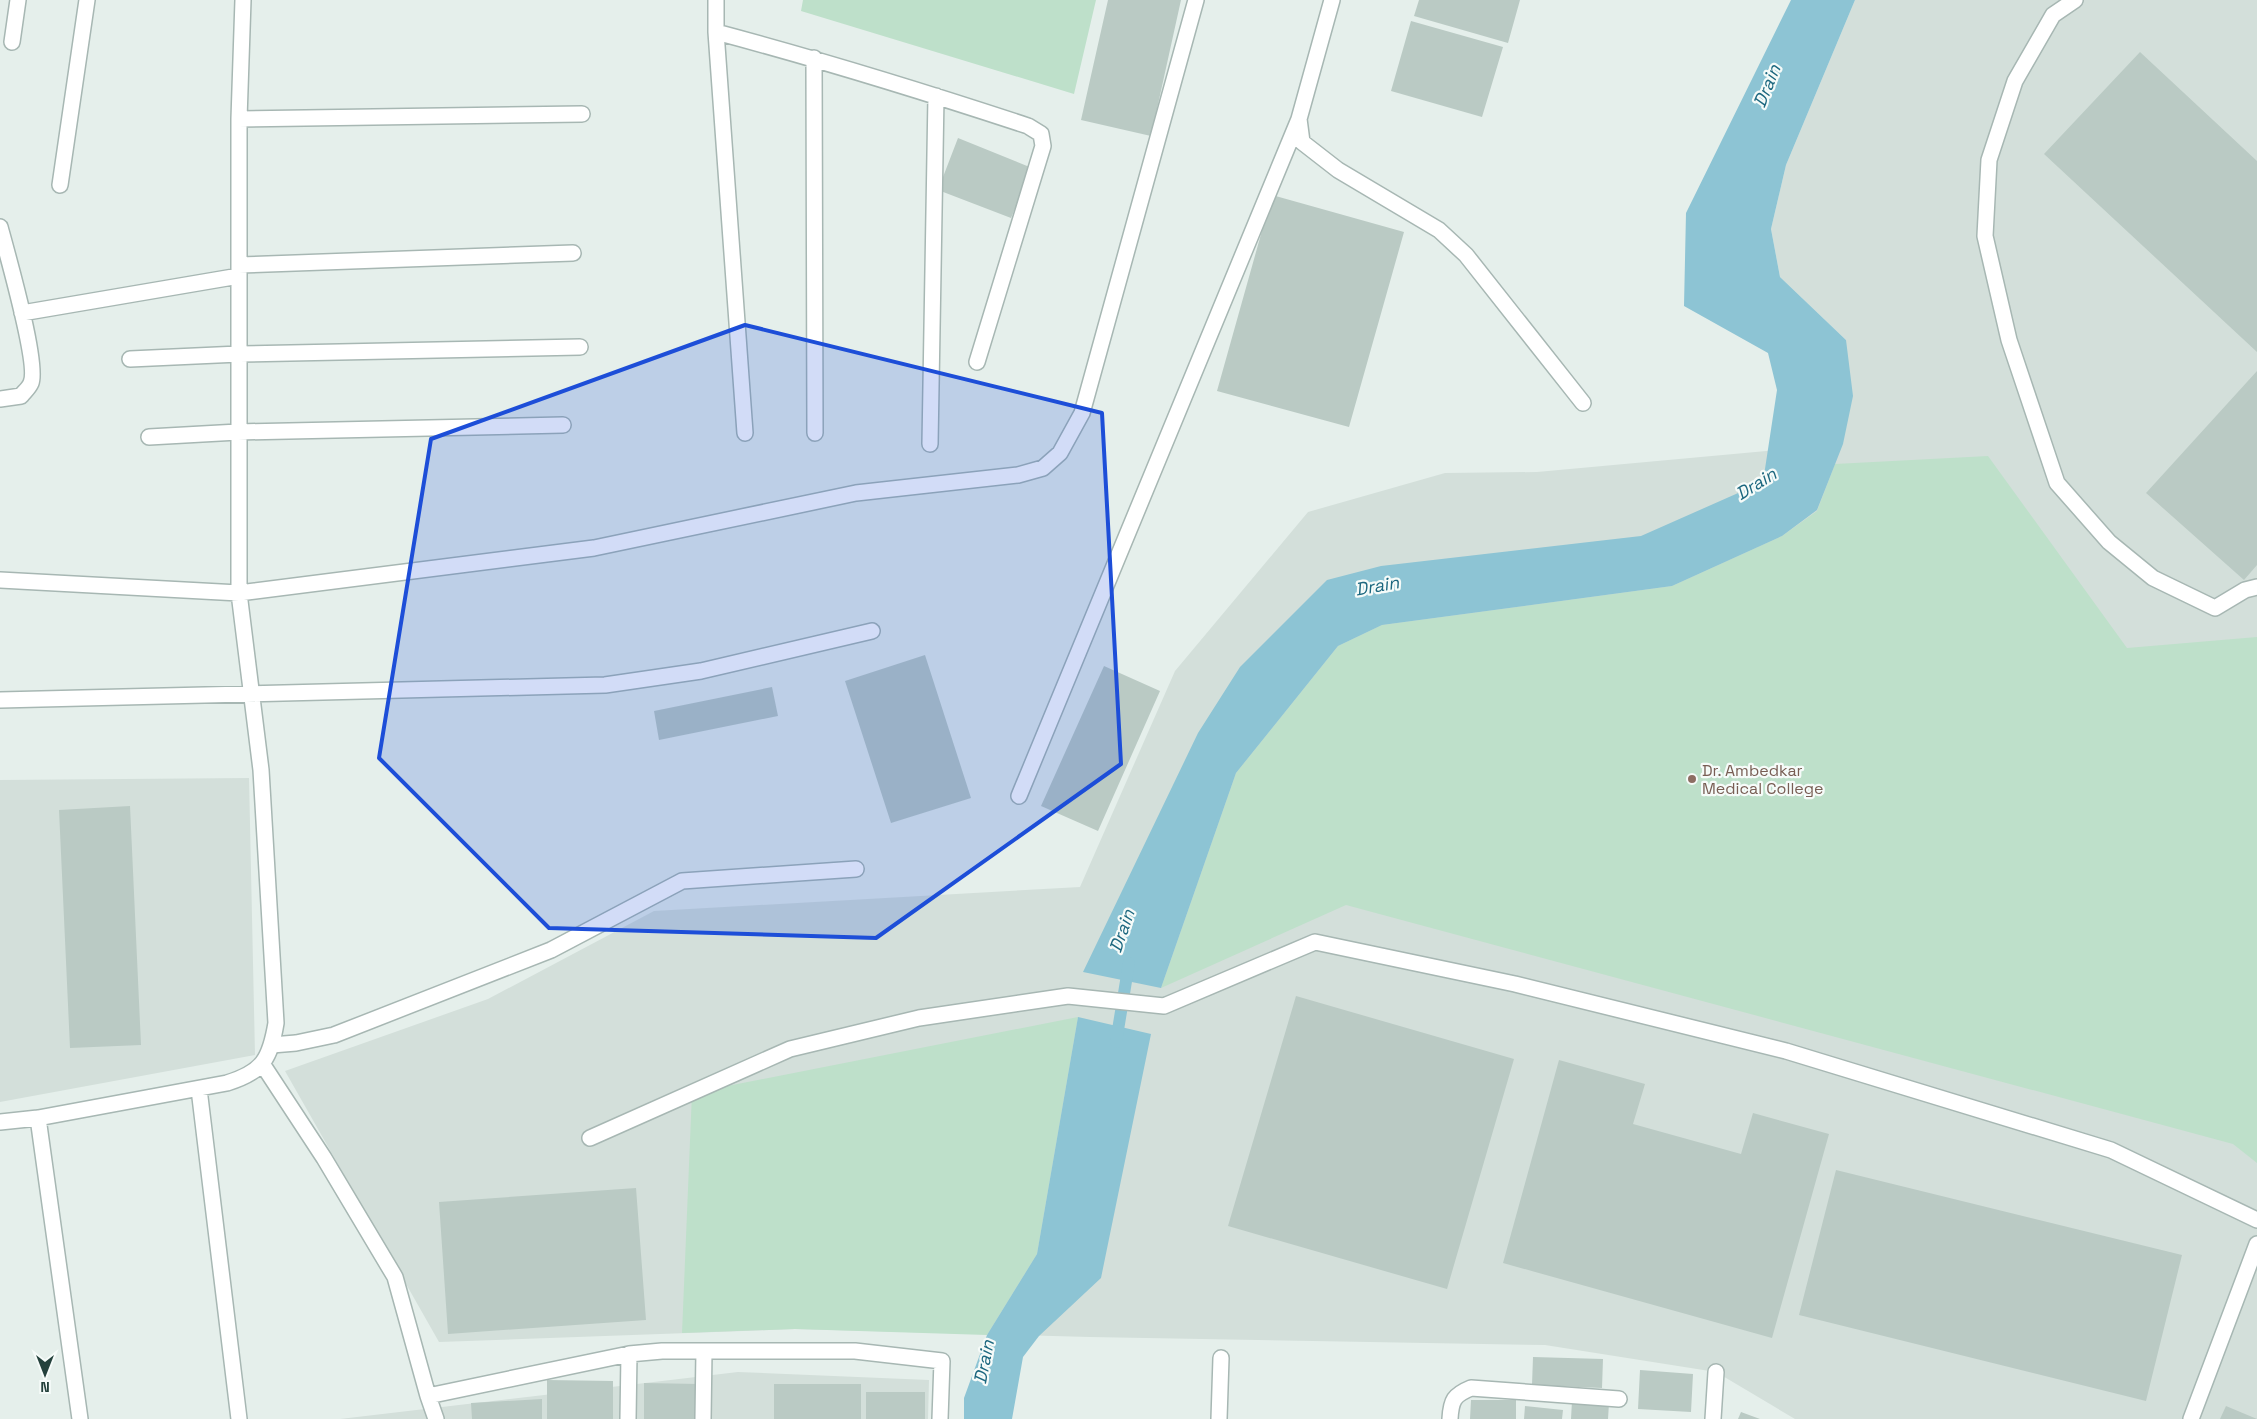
<svg xmlns="http://www.w3.org/2000/svg" width="2257" height="1419" viewBox="0 0 2257 1419" font-family="'Space Grotesk',sans-serif">
<style>
.built{fill:#d3dfda}
.green{fill:#bee0ca}
.water{fill:#8dc4d4}
.lines{fill:none;stroke-linecap:round;stroke-linejoin:round}
.stream{stroke:#8dc4d4;stroke-width:12}
.building{fill:#bacac4}
.service-casing{stroke:#a7b7b3;stroke-width:18}
.minor-casing{stroke:#a7b7b3;stroke-width:18}
.service{stroke:#fff;stroke-width:15}
.minor{stroke:#fff;stroke-width:15}
.marked{fill:#1d4ed8;fill-opacity:0.2;stroke:#1d4ed8;stroke-width:4;stroke-linejoin:round}
.education-dot{fill:#8d6e63;stroke:#f6fbf9;stroke-width:2}
.labels{text-anchor:middle;stroke-width:4.5;stroke-linejoin:round;paint-order:stroke}
.education-label{font-size:16px;fill:#785e54;stroke:#f6fbf9;text-anchor:start}
.water-label{font-size:18px;font-style:italic;fill:#1c677f;stroke:#f6fbf9}
</style>
<rect width="100%" height="100%" fill="#e5efeb"/>
<!-- built -->
<path class="built" d="M1855,0H2257V1419H1795L1716,1372L1545,1345L1090,1337L795,1329L439,1342L285,1071L488,999L654,911L1080,887L1175,671L1308,512L1445,473L1537,472L1843,444L1846,340L1780,277L1771,229L1786,165Z
M249,778L255,1055L0,1102V780Z
M738,1372L929,1380L928,1419H340Z"/>
<!-- green -->
<path class="green" d="M803,0H1096L1074,94L801,11Z
M1988,456L2127,648L2257,637V1163L2233,1144L1346,905L1161,988L1236,773L1338,646L1382,625L1672,586L1782,536L1817,511L1835,464Z
M1078,1017L1037,1254L987,1335L795,1329L682,1333L692,1093Z"/>
<!-- water -->
<path class="water" d="M1791,0H1855L1786,165L1771,229L1780,277L1846,340L1853,396L1843,444L1817,510L1782,536L1672,586L1382,625L1338,646L1236,773L1161,988L1083,972L1198,733L1240,667L1327,580L1381,566L1641,536L1763,482L1777,390L1768,353L1684,306L1686,213Z
M1078,1017L1151,1034L1101,1278L1039,1336L1023,1357L1012,1419H964V1398L987,1335L1037,1254Z"/>
<g class="lines">
<!-- stream -->
<path class="stream" d="M1116,1042L1129,963"/>
</g>
<!-- building -->
<path class="building" d="M1108,0H1181L1151,136L1081,120Z
M1419,0H1520L1508,43L1414,16Z
M1411,21L1503,47L1482,117L1391,91Z
M2140,52L2257,161V352L2044,154Z
M958,138L1032,168L1011,218L938,190Z
M1272,195L1404,232L1349,427L1217,391Z
M2257,371V565L2244,580L2146,493Z
M925,655L971,798L891,823L845,681Z
M1104,666L1160,691L1098,831L1041,806Z
M772,687L778,716L659,740L654,711Z
M130,806L141,1045L70,1048L59,810Z
M1296,996L1514,1059L1447,1289L1228,1226Z
M1559,1060L1645,1084L1633,1124L1741,1154L1753,1113L1829,1134L1772,1338L1503,1263Z
M1836,1170L2182,1255L2146,1401L1799,1315Z
M636,1188L646,1320L448,1334L439,1202Z
M1533,1357L1603,1359L1602,1388L1532,1385Z
M1640,1370L1693,1374L1691,1412L1638,1409Z
M547,1380L613,1381V1419H547Z
M644,1383L699,1384L698,1419H644Z
M774,1384H861V1419H774Z
M866,1392H925V1419H866Z
M542,1399V1419H472L471,1403Z
M1471,1400H1516V1419H1470Z
M1572,1401L1609,1403L1608,1419H1571Z
M1525,1406L1563,1410L1562,1419H1524Z
M2226,1406L2257,1419H2220Z
M1741,1412L1760,1419H1738Z"/>
<g class="lines">
<!-- service casing -->
<g class="service-casing">
<path id="service" d="M2075,0L2053,15L2015,81L1989,160L1985,236L2009,340L2057,483L2109,542L2153,578L2215,608L2245,590L2257,587
M272,1045L296,1043L334,1035L551,950L682,881L856,869
M590,1138L790,1049L919,1018L1068,996L1164,1006L1315,942L1515,984L1786,1051L2111,1150L2257,1220
M2191,1419L2257,1244"/>
</g>
<!-- minor casing -->
<g class="minor-casing">
<path id="minor" d="M716,0V32C821,60 925,92 1028,126L1041,134L1043,146L977,362
M1332,0L1299,119L1302,142L1338,170L1439,230L1466,255L1583,403
M716,32L745,433
M12,42L18,0
M814,58L815,433
M239,119L582,114
M60,185L87,0
M239,265L573,253
M22,313L239,276
M130,359L239,354L580,347
M0,399L21,396C24,392 29,388 31,383C39,365 7,253 0,227
M149,437L238,432L563,425
M930,444L936,96
M0,580L239,593L594,548L856,493L1018,475L1043,468L1060,453L1082,413L1196,0
M0,700L605,685L701,671L872,631
M1019,796L1299,119
M263,1065L324,1158L395,1277L428,1396L629,1354L662,1351H855L942,1361L940,1419
M199,1089L239,1419
M38,1118L80,1419
M0,1122L38,1118L227,1083C263,1072 270,1059 276,1023L261,770L239,593V119L243,0
M428,1396L436,1419
M628,1419L629,1354
M703,1419L704,1351
M1219,1419L1221,1358
M1450,1419C1451,1400 1454,1395 1471,1388L1619,1399
M1713,1419L1716,1372"/>
</g>
<!-- service -->
<use href="#service" class="service"/>
<!-- minor -->
<use href="#minor" class="minor"/>
</g>
<!-- marked area -->
<path class="marked" d="M745,325L1102,413L1121,764L876,938L549,928L379,758L431,439Z"/>
<!-- markers -->
<circle class="education-dot" cx="1692" cy="779" r="5"/>
<g class="labels">
<!-- education labels -->
<g class="education-label">
<text x="1702" y="776">Dr. Ambedkar<tspan x="1702" dy="18">Medical College</tspan></text>
</g>
<!-- water labels -->
<g class="water-label">
<text transform="translate(1767 86) rotate(-68)" y="6">Drain</text>
<text transform="translate(1756 484) rotate(-32)" y="6">Drain</text>
<text transform="translate(1377 586) rotate(-10)" y="6">Drain</text>
<text transform="translate(1122 931) rotate(-71)" y="6">Drain</text>
<text transform="translate(984 1362) rotate(-79)" y="6">Drain</text>
</g>
</g>
<!-- north arrow -->
<g transform="translate(45 1374) rotate(180)" stroke="#f6fbf9" stroke-width="4" paint-order="stroke">
<path d="M0-4L9 19L0 12L-9 19Z" fill="#24413c"/>
<text y="-8" font-size="14" font-weight="bold" text-anchor="middle" fill="#24413c">N</text>
</g>
</svg>
